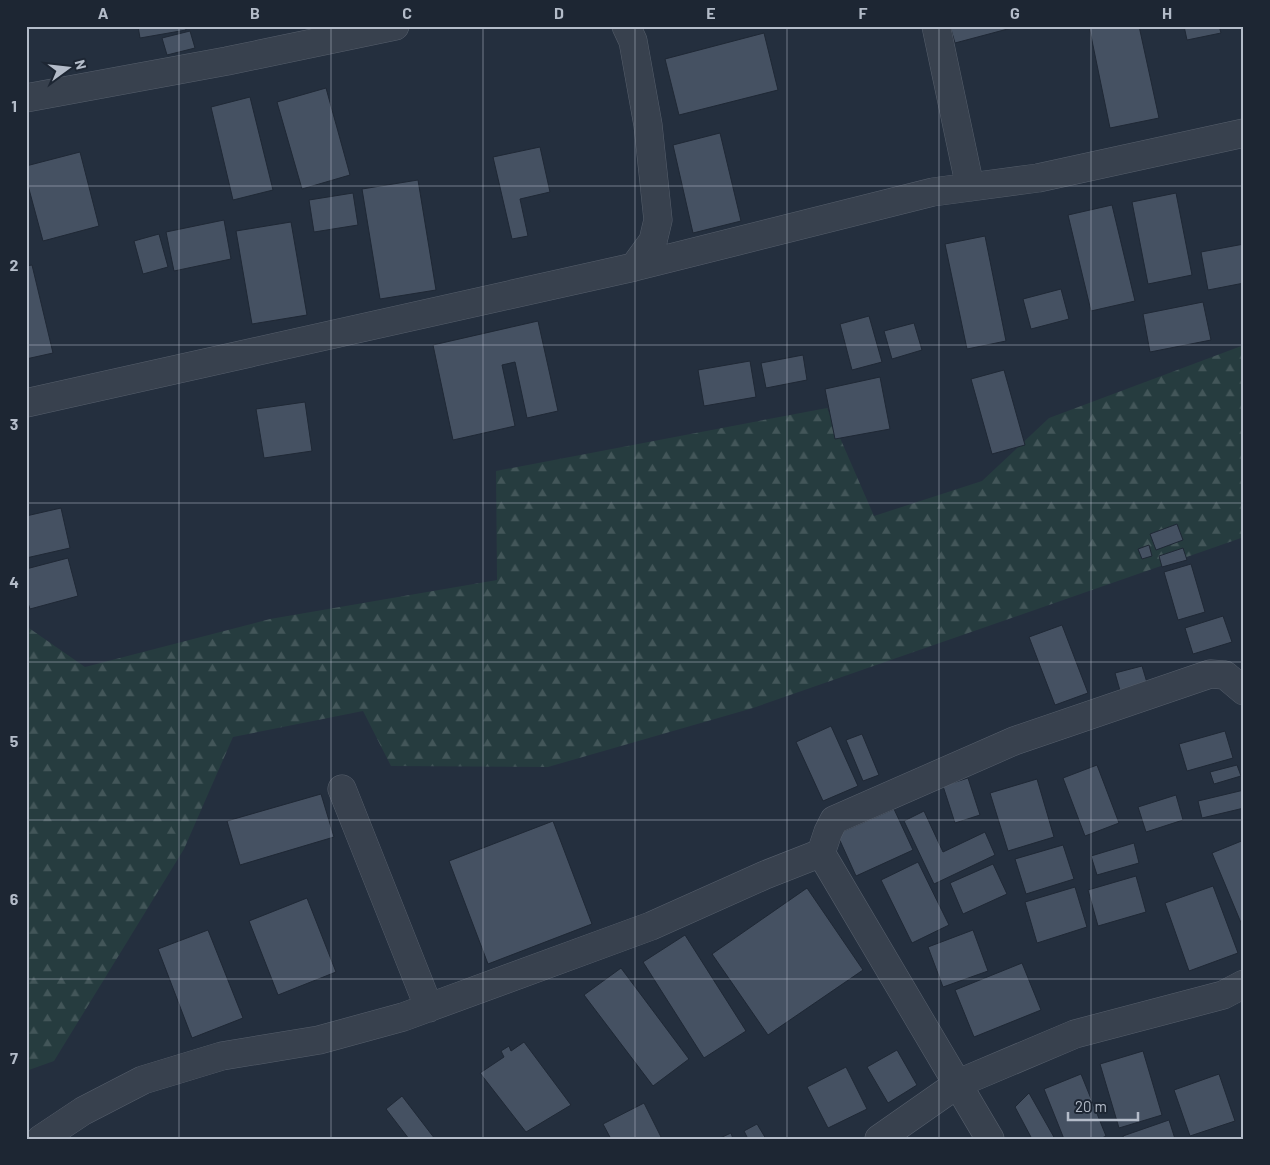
<svg xmlns="http://www.w3.org/2000/svg" width="1270" height="1165" viewBox="0 0 1270 1165" font-family="Barlow,sans-serif">
<style>
.forest{fill:url(#forest-firs)}
.building{fill:#455162;stroke:#1f2835}
.lines{fill:none;stroke-linecap:round;stroke-linejoin:round}
.minor-casing{stroke:#565f6c;stroke-width:29}
.minor{stroke:#38414e;stroke-width:28}
.grid{fill:none;stroke:#b4bcc9;stroke-width:1;stroke-opacity:0.55}
.neatline{fill:none;stroke:#b4bcc9;stroke-width:2}
.grid-label{font-size:16px;text-anchor:middle;font-weight:bold;fill:#b4bcc9}
</style>
<defs>
<pattern id="forest-firs" width="22" height="20" patternUnits="userSpaceOnUse" patternTransform="scale(1.25)"><rect width="22" height="20" fill="#263c3f"/><path d="M5 1l3.5 6h-7zM16 11l3.5 6h-7z" fill="#435659"/></pattern>
</defs>
<rect width="100%" height="100%" fill="#242f3e"/>
<!-- forest -->
<path class="forest" d="M1244,345V537L753,708L548,767L391,766L363,711L233,737L184,849L54,1061L26,1071V626L85,667L270,619L497,580L496,471L827,408L874,516L982,481L1049,418Z"/>
<!-- building -->
<path class="building" d="M138,26H185L186,30L140,38Z
M950,26H1019L955,43Z
M1089,26H1139L1159,118L1110,128Z
M1184,26H1219L1221,33L1187,40Z
M190,31L195,48L167,55L162,38Z
M764,33L778,90L679,115L665,59Z
M326,88L350,175L302,189L277,102Z
M250,97L273,190L233,200L211,107Z
M720,133L741,221L693,233L673,145Z
M540,147L550,192L520,199L528,236L512,239L493,157Z
M80,152L99,226L43,241L26,178V166Z
M418,180L436,290L380,299L362,189Z
M353,193L358,225L314,232L309,200Z
M1176,193L1192,275L1148,284L1132,202Z
M1112,205L1135,301L1091,311L1068,215Z
M224,220L231,259L174,271L166,232Z
M291,222L307,315L252,324L236,231Z
M159,234L168,267L143,274L134,241Z
M985,236L1006,341L967,349L945,244Z
M1244,244V283L1208,290L1201,252Z
M32,265L53,353L26,359V266Z
M1061,289L1069,319L1031,329L1023,299Z
M1203,302L1211,340L1150,352L1143,314Z
M869,316L882,362L852,370L840,324Z
M538,321L558,411L527,418L515,362L502,365L515,426L453,440L433,345Z
M914,323L922,350L892,359L884,331Z
M803,355L807,380L766,388L761,363Z
M750,361L756,397L704,406L698,370Z
M1004,370L1025,445L992,454L971,379Z
M880,377L890,429L835,439L825,389Z
M305,402L312,451L264,458L256,409Z
M61,508L70,548L26,558V516Z
M1177,524L1183,540L1156,550L1150,534Z
M1149,545L1152,556L1142,559L1138,549Z
M1183,548L1187,560L1162,567L1159,556Z
M68,558L78,596L30,609L26,597V569Z
M1191,564L1205,612L1178,620L1164,572Z
M1223,616L1232,642L1193,654L1185,628Z
M1062,625L1088,693L1055,705L1029,637Z
M1142,666L1148,686L1121,694L1115,673Z
M831,726L858,786L823,801L796,742Z
M1225,731L1233,758L1187,771L1179,744Z
M862,734L879,775L863,781L846,740Z
M1097,765L1119,823L1085,836L1063,778Z
M1237,765L1241,776L1214,784L1210,772Z
M968,778L980,815L955,823L943,786Z
M1037,779L1054,837L1008,851L990,793Z
M1244,790V808L1202,818L1198,801Z
M321,794L334,837L240,865L227,821Z
M1176,795L1183,820L1146,832L1138,807Z
M894,809L913,850L856,876L837,834Z
M924,811L943,852L985,832L995,855L934,884L904,821Z
M553,821L592,924L488,964L449,861Z
M1244,840V930L1212,853Z
M1134,843L1139,863L1097,875L1091,856Z
M1063,845L1074,879L1026,894L1015,859Z
M918,862L949,925L912,943L881,880Z
M993,864L1007,894L963,914L950,883Z
M1136,876L1146,912L1098,926L1088,890Z
M1213,886L1238,953L1189,971L1165,903Z
M1075,887L1087,927L1037,943L1025,902Z
M807,888L863,970L768,1035L712,954Z
M307,898L336,972L278,995L249,921Z
M208,930L243,1018L192,1038L158,949Z
M973,930L988,971L943,987L928,947Z
M685,935L746,1031L704,1058L643,962Z
M1022,963L1041,1010L974,1037L955,990Z
M621,968L689,1059L653,1086L584,995Z
M524,1042L571,1105L526,1132L480,1073L504,1057L501,1051L509,1046L511,1051Z
M897,1050L917,1085L888,1103L867,1067Z
M1143,1051L1162,1115L1119,1128L1100,1064Z
M846,1067L867,1109L828,1128L807,1087Z
M1081,1074L1106,1136L1100,1139H1064L1044,1089Z
M1219,1074L1235,1121L1190,1136L1174,1090Z
M1029,1093L1055,1139H1032L1015,1107Z
M402,1096L435,1139H409L386,1109Z
M644,1103L662,1139H611L603,1124Z
M1169,1120L1175,1139H1124L1123,1136Z
M757,1124L766,1139H748L744,1131Z
M731,1133L733,1139H718Z"/>
<g class="lines">
<!-- minor casing -->
<g class="minor-casing">
<path id="minor" d="M626,26L633,41L648,125L658,220L653,241L634,267
M936,26L970,187
M26,98L227,61L395,26
M26,403L634,267L933,192L1038,178L1244,133
M342,789L429,1008
M41,1139L83,1111L143,1080L222,1056L319,1040L403,1017L651,926L765,875L821,853
M879,1139L959,1083L1075,1034L1223,995L1244,984
M990,1139L821,853L828,832L834,820L1014,741L1210,674L1225,675L1244,691"/>
</g>
<!-- minor -->
<use href="#minor" class="minor"/>
</g>
<!-- grid -->
<path class="grid" d="M179,26V1139M331,26V1139M483,26V1139M635,26V1139M787,26V1139M939,26V1139M1091,26V1139M26,186H1244M26,345H1244M26,503H1244M26,662H1244M26,820H1244M26,979H1244"/>
<!-- border -->
<rect width="1270" height="1165" fill="none" stroke="#1d2633" stroke-width="55"/>
<!-- north arrow -->
<g transform="translate(68 68) rotate(75)" stroke="#1d2633" stroke-width="4" paint-order="stroke">
<path d="M0-4L9 19L0 12L-9 19Z" fill="#b4bcc9"/>
<text y="-8" font-size="14" font-weight="bold" text-anchor="middle" fill="#b4bcc9">N</text>
</g>
<!-- scale -->
<path d="M1068 1112v8h70v-8" fill="none" stroke="#b4bcc9" stroke-width="2.5"/>
<text x="1075" y="1112" font-size="15" fill="#b4bcc9" stroke="#1d2633" stroke-width="4" paint-order="stroke">20 m</text>
<rect x="28" y="28" width="1214" height="1110" class="neatline"/>
<g class="grid-label">
<text x="103" y="19">A</text>
<text x="255" y="19">B</text>
<text x="407" y="19">C</text>
<text x="559" y="19">D</text>
<text x="711" y="19">E</text>
<text x="863" y="19">F</text>
<text x="1015" y="19">G</text>
<text x="1167" y="19">H</text>
<text x="14" y="112">1</text>
<text x="14" y="271">2</text>
<text x="14" y="430">3</text>
<text x="14" y="588">4</text>
<text x="14" y="747">5</text>
<text x="14" y="905">6</text>
<text x="14" y="1064">7</text>
</g>
</svg>
